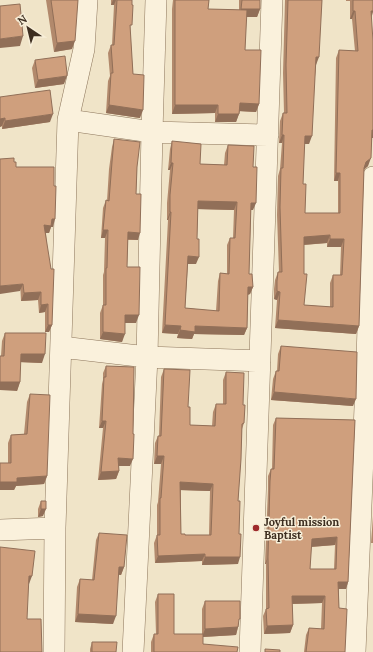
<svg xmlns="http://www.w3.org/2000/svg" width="373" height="652" viewBox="0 0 373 652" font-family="Lora,serif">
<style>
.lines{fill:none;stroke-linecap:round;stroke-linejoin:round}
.minor-casing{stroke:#8d765c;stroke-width:22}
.minor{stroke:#faf1dc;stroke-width:21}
.wall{fill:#b2896c;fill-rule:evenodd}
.shaded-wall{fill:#916f58}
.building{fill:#cf9f7d;stroke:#916f58;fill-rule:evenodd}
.poi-dot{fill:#9e2a2b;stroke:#f7eed8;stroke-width:1.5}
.labels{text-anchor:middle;stroke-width:3;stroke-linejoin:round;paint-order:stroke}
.poi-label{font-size:11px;font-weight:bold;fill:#3d2e20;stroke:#f7eed8;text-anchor:start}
</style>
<rect width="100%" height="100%" fill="#f0e4c8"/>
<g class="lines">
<!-- minor casing -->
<g class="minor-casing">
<path id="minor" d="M68,120L152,132L268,135
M61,347L147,357L260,361
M0,530L55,528
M54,652L55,528L68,120L84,49L87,0
M133,652L147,357L152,132L156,0
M250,652L272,0
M355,652L367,358L373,177"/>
</g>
<!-- minor -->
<use href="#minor" class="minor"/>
</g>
<!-- wall -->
<path class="wall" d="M46,0H78L72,49L54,52Z
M111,0H132L130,31L133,74L140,118L106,113L108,81L110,76L108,53L111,45H112L114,5H111Z
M173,0H209L208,9L239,10V0H260V9L257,17H246L245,50L259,104L256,112L240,111L236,122H215V113L172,114V9Z
M285,0H322L316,65L309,144H304L303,184L305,213H338V181H334L336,58L339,50L355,51L352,19H350V1H346V0H373L371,17L372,138L368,166L364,170L359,326L356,334L275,328L277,300L274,299V289L275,280L278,272H279L277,215L278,176L280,169L282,143H279L280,121L283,113H284L283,73ZM327,243V247H341L340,275H333L330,283V307L304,305V245Z
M35,60L64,84L35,88L32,68Z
M0,97L50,122L2,129V126L0,127Z
M114,139L137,167L136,194L138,240H128L127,267L136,323H125L122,342L100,339V313L103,305V275L104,272L105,238H101L103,208L106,200L107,201L109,169L112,147Z
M172,141L200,164L224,165L225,153L228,145L253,167V210H251L249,274L253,287L250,294L248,295L247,328L244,335L194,334L192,339L177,338L178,334L162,333L168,220H167V203L170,170H168L170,149ZM198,209L234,210L233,238H230L227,245V274L220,273L218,281L216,311L185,308L188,264H196Z
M14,162L16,167L53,227H51L49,233H46L52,325L49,332H45V312L39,313L38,300L21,301Z
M5,333L42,363L20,362V382L17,391L1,356L2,341Z
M281,346L353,406L271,400L273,379L276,371H277L278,354Z
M106,366L130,466H119V471L116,479L98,480L103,428H99L102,384L103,380V373Z
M164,369L188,407L190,425L212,426L213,412L216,404H223V380L226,372L243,405L244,423L242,429L238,501V564L202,565V561L155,563L154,543L157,535V505L158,502L161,464H154L155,443L158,436H159L161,377ZM181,490L210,491L209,535H185L181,534Z
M30,394L47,476L44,484L16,486L14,490L8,463V443L11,435L24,434L27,402Z
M276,418L355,420L348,582L346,589H339V608L345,652H304L306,635L309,628L321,629L322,603L292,604L293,625L290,633L264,634L263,616L266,609V564H265L268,489V476L271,469H272L273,425ZM335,545L334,569H310L311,547Z
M41,501L43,516L38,517V509Z
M373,516V543H371Z
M99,533L124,567L121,575H118L113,624L75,622L77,587L80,579L92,580L96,540Z
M158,594L174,634H202V609L205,601L239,623L236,635L203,637V644L237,652H151V642L154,634H156L155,602Z
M92,642L116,652H90V649Z"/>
<!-- shaded-wall -->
<path class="shaded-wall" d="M113,0H116L114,5H111Z
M241,9H260L257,17H238Z
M353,11H355L352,19H350Z
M371,11H373V12L371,19Z
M23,36L20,46L0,48V39Z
M75,41L72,49L54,52L57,43Z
M316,57H319L316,65H313Z
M67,76L64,84L35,88L38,80Z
M240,103L259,104L256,112L237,111Z
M109,105L143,110L140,118L106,113Z
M175,105H218L215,113L172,114Z
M53,114L50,122L2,129L5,121Z
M218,114H239L236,122H215Z
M5,118L2,126L0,127V119Z
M372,130H373V138H369Z
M282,135H284L282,143H279Z
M305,136H312L309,144H302Z
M371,158L368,166L363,170L366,162Z
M171,163H173L170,170H168Z
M336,173H340L338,181H334Z
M198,201L237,202L234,210L195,209Z
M251,203H256L253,210H248Z
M170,212H171L168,220H167Z
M52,219H55L53,227H51L49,233H42L44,225Z
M103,230H108L105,238H101Z
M128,232L140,233L138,240L125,239Z
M330,235L327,243L301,245L304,237Z
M330,239H344L341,247H327Z
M188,256L199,257L196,264H185Z
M23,284L20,291L0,294V286Z
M248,287H253L250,294L245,295Z
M277,291L280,292L277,300L274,299Z
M41,292L38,300L21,301L24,293Z
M48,304L45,312L39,313L41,305Z
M125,315H139L136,323H122Z
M278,320L359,326L356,334L275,328Z
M48,325H52L49,332H45Z
M165,325L181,326L178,334L162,333Z
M195,326L247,328L244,335L194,334L192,339L177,338L180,330Z
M103,332L125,334L122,342L100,339Z
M21,354H45L42,363L18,362Z
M0,382H20L17,391L0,390Z
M274,392L356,399L353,406L271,400Z
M102,421H106L103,428H99Z
M157,456H164L161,464H154Z
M118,458L133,459L130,466H115Z
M119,471L116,479L98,480L101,472Z
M47,476L44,484L16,486L14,490H0V482L17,478Z
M180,482L213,484L210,491L178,490Z
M41,509H46L43,516L38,517Z
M337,537L335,545L309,547L312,539Z
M205,554L202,561L155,563L158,556Z
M205,557H240L238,564L202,565Z
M268,557L266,564H265Z
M119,567H124L121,575L116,574Z
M29,576H32L29,584L26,583Z
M338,582H348L346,589H336Z
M292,596H325L322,603L289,604Z
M78,614L116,616L113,624L75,622Z
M293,625L290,633L264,634L267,626Z
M238,627L236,635L202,637L205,629Z"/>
<!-- building -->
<path class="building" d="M51,0H78L75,41L57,43Z
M117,0H132V5H133L132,25H130L133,74L144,75L143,110L109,105L111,73H113L111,45H114Z
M175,0H209L208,9L247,10L245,50H261L259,104L240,103L239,114H218V105H175Z
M242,0H260V9H241Z
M288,0H322L319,57H316L312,136H305L303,184H306L305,213H340V173H336L339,50L358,51L355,11H353V0H373V11H371L373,41V130H372L371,158L366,162L364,168L359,326L278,320L280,292L277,291V281L278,272H282L280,207L281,168H283L284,135H282L283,113H287L286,65ZM330,235V239H344L342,275H333V307L304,305L307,274H304V237Z
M20,4L23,36L0,39V6Z
M65,56L67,73V76L38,80L35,60Z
M50,90L53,114L5,121V118L0,119V97Z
M114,139L140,142L137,167L136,194H141L140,233L128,232L127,267H140L139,315H125V334L103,332V305H106V268H107L108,230H103L106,200L109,201L112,162Z
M172,141L201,144L200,164L227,165L228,145L254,146L253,167H257L256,203H251L249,274H252L253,287H248L247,328L195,326V332L180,330L181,326L165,325L171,212H170V195L173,163H171ZM198,201L237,202L235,238H230L229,274L220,273L219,311L185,308L188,256L199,257V239H197Z
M14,158V162H16V167H54V186H56L55,219H52L51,226L44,225L51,269H54L52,325H48V304L41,305V292L24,293L23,284L0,286V159Z
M5,333H46L45,354H21L20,382H0V356H4Z
M281,346L357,352L356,399L274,392L276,371H279Z
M106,366L134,367L133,434H134L133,459L118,458L119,471L101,472L106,421H102L104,377H106Z
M164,369L190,370L188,407H190V425L215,426L216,404H226V372L244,373L243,405H245L244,423L242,424L241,459L238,501H240L239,534H241L240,557H205V554L158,556L157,535H160V498H161L164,456H157L158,436H161ZM180,482L213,484L211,535H185V534H181Z
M30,394L50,395L47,476L17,478V482H0V463H11V435L27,434Z
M276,418L355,420L348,582H338L339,608L347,609L345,652H306L309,628L324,629L325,596H292L293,625L267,626L266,609L269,608L268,557L270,481L271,469H274ZM337,537L336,569H310L312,539Z
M41,501H46V509H41Z
M99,533L127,535L124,567H119L116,616L78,614L80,579L94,580Z
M0,547L35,551L32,576H29L27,619H41L42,652H0Z
M158,594H174V634H203V644L238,647L237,652H154V634H158Z
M205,601H240V619H239L238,627L205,629Z
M92,642H117L116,652H92Z
M265,649L280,650V652H265Z"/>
<!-- markers -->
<circle class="poi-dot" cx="256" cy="528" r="4"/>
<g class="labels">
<!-- poi labels -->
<g class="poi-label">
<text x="264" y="526">Joyful mission<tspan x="264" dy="13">Baptist</tspan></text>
</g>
</g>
<!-- north arrow -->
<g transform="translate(28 28) rotate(325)" stroke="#f7eed8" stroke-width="3" paint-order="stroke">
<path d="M0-3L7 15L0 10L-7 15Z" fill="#3d2e20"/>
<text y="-6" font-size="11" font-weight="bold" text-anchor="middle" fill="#3d2e20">N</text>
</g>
</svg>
